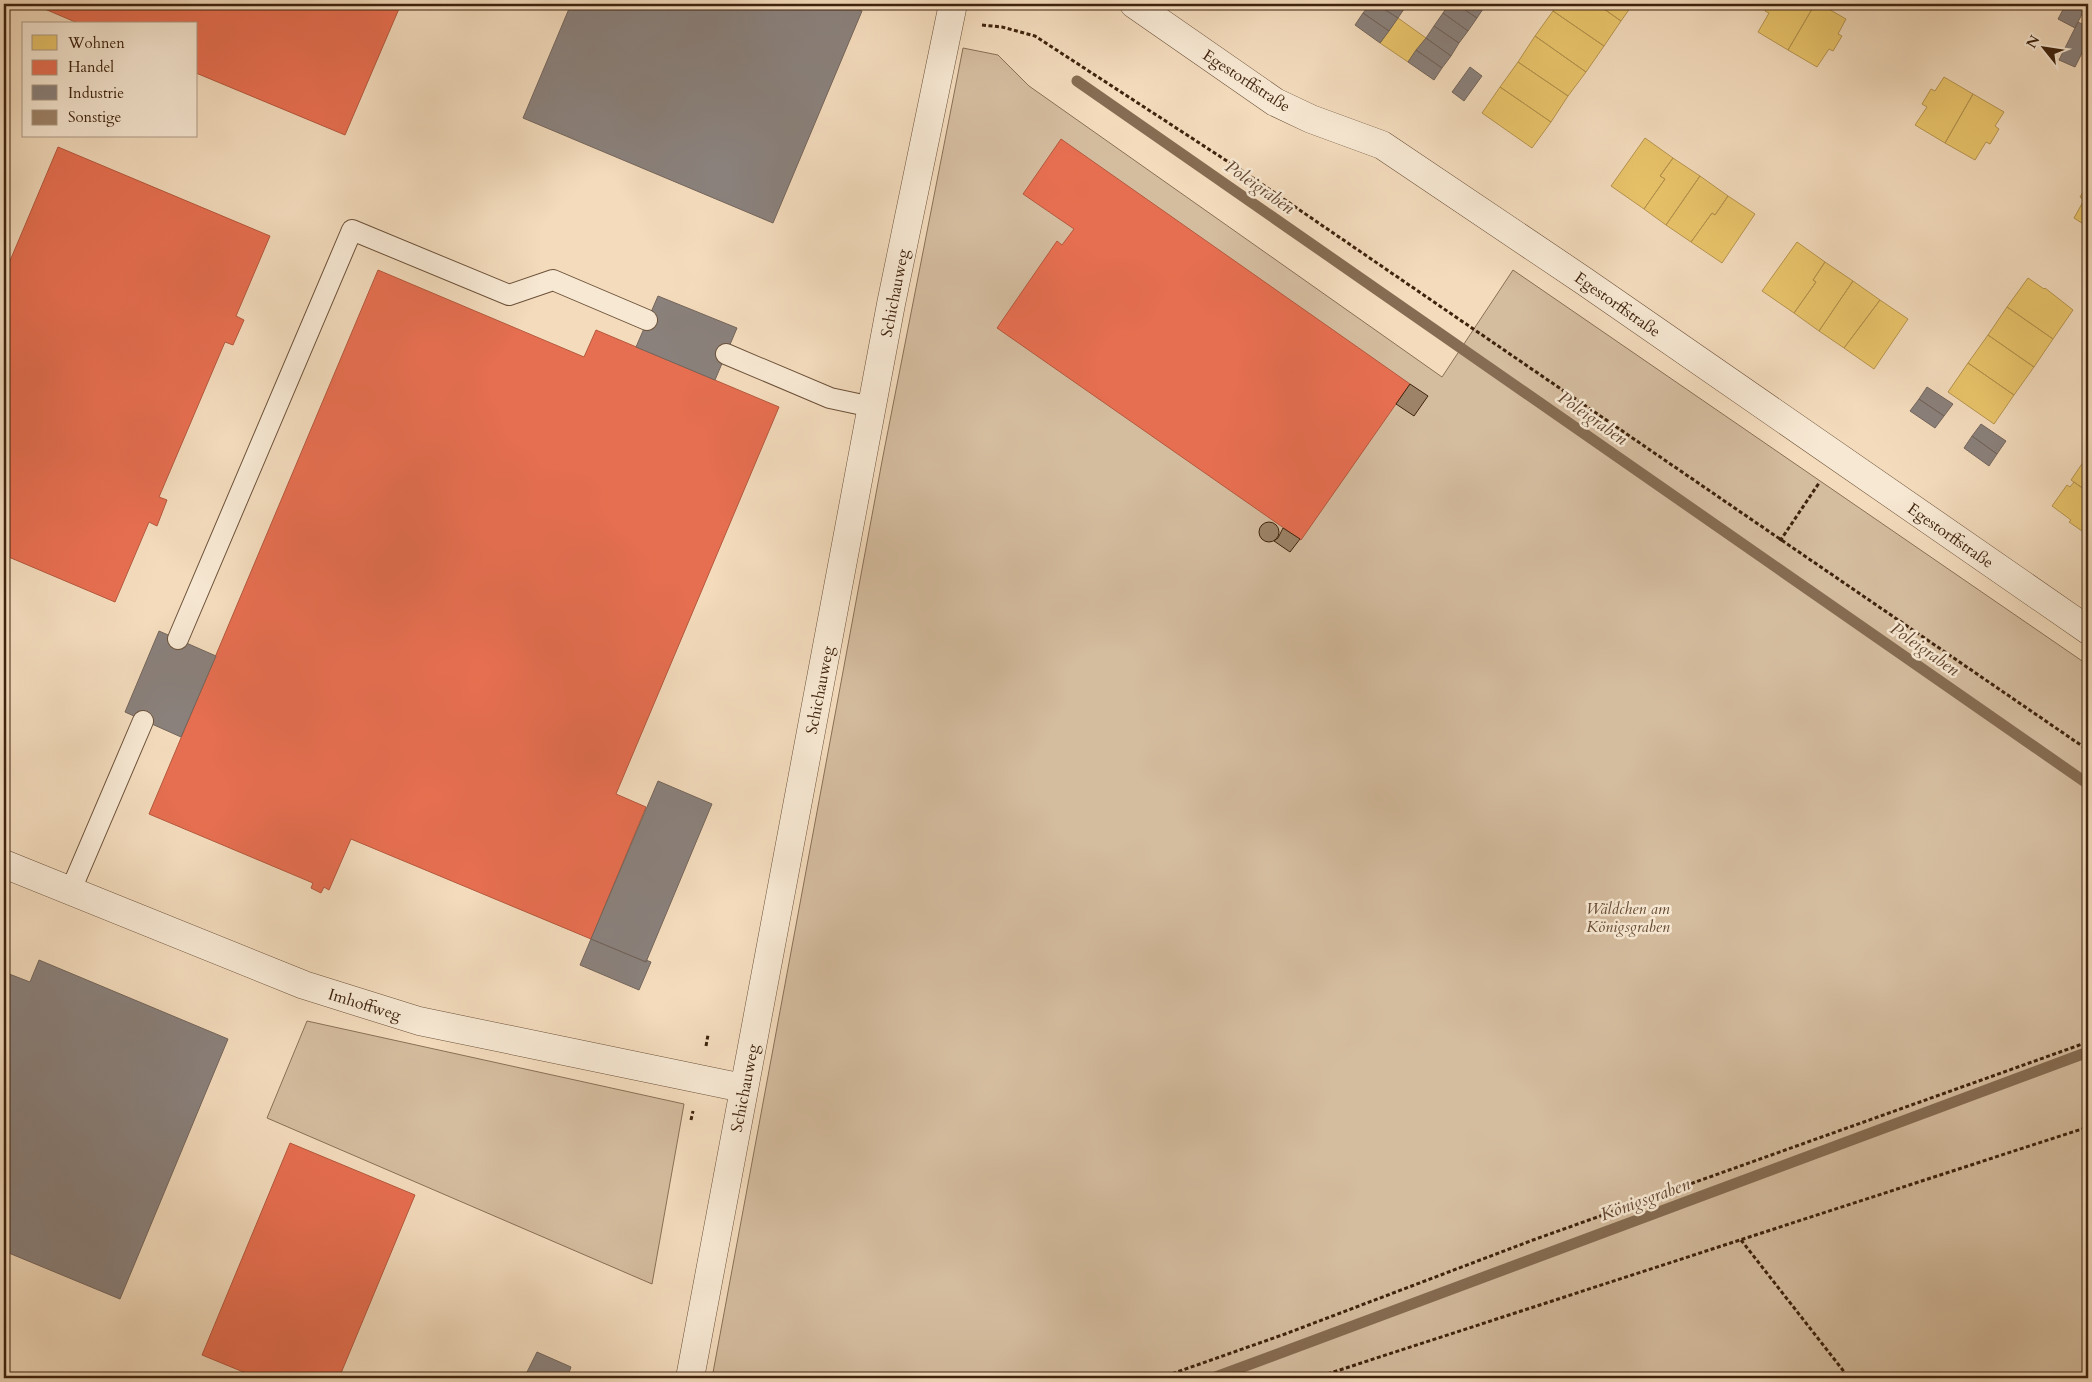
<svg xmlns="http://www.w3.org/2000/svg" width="2092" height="1382" viewBox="0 0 2092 1382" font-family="Cardo,serif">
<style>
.green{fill:#d4bc9e;stroke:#8a7056}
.homes{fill:#e9c46a;stroke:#b6944e}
.shops{fill:#e76f51;stroke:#b5583d}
.industry{fill:#8a817c;stroke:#74655b}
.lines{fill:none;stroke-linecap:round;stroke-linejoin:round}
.stream{stroke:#866c52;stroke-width:11}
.building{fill:#9d8368;stroke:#3f230d}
.service-casing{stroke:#6c5139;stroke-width:22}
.minor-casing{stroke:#6c5139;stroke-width:29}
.path{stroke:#3f230d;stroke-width:3;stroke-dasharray:4 2.5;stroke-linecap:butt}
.service{stroke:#f7e8d3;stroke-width:20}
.minor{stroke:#f7e8d3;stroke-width:28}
.labels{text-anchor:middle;stroke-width:5;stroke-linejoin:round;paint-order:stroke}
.street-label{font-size:16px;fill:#3f230d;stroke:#f7e8d3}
.park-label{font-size:16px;font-style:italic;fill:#644931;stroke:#f7e8d3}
.water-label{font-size:18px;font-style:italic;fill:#634730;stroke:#f7e8d3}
</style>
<rect width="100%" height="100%" fill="#f3dbbc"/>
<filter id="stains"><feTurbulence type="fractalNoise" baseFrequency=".004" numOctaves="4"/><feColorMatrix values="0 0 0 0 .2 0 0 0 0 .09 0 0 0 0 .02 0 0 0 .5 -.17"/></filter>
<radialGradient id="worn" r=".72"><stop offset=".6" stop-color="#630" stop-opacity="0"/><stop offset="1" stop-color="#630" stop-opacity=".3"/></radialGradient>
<!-- green -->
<path class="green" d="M963,48L998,55L1029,86L1442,377L1513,270L2088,665V1378H712L883,456Z
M307,1021L684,1104L652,1284L267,1118Z"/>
<!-- homes -->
<path class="homes" d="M1558,4H1597L1621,21L1604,46L1553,11Z
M1597,4H1633L1621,21Z
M1769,4H1815L1788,50L1758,32L1769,13L1765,11Z
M1815,4H1820L1846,19L1838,34L1842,36L1833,51L1829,49L1817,67L1788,50Z
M1553,11L1604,46L1586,72L1535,36Z
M1398,18L1426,38L1408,62L1380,43Z
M1535,36L1586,72L1568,96L1518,62Z
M1518,62L1568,96L1551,122L1500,87Z
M1944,77L1973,94L1945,143L1915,125L1927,107L1922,104L1931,89L1935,91Z
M1500,87L1551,122L1532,148L1482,113Z
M1973,94L2004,112L1995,126L1999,129L1990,144L1986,142L1975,160L1945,143Z
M1645,138L1673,158L1660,176L1665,179L1644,209L1611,186Z
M1673,158L1700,176L1666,225L1644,209L1665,179L1660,176Z
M1700,176L1728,196L1715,215L1712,213L1691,242L1666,225Z
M2088,184V227L2074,218L2084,200L2080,197Z
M1728,196L1755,214L1722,263L1691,242L1712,213L1715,215Z
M1797,242L1825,262L1813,280L1816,282L1794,313L1762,291Z
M1825,262L1853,281L1819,331L1794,313L1816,282L1813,280Z
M2028,278L2044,289L2045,288L2073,310L2053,339L2007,307Z
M1853,281L1880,300L1844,348L1819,331Z
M1880,300L1908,319L1874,369L1844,348Z
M2007,307L2053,339L2034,367L1988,335Z
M1988,335L2034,367L2014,395L1968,363Z
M1968,363L2014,395L1994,424L1948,392Z
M2086,458L2088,460V492L2071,480Z
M2074,482L2088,492V532L2084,529L2082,531L2069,522L2071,520L2052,506L2067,485L2070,487Z"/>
<!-- shops -->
<path class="shops" d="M33,4H401L345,135L196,73V24H80Z
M1061,139L1410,384L1301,540L997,328L1057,241L1062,245L1074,229L1023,194Z
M58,147L270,236L236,316L244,320L233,345L225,342L159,497L167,500L157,526L149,522L115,602L4,555V275Z
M378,270L584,357L596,330L779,407L616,794L646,807L591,939L351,839L329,890L324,887L321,893L311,888L313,883L149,814Z
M290,1143L415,1195L339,1378H258L202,1355Z"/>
<!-- industry -->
<path class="industry" d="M571,4H845L862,11L773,223L523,118Z
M1370,4H1376L1398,18L1389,31L1363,13Z
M1376,4H1403L1406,6L1398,18Z
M1449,4H1456L1477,18L1468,31L1443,13Z
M1456,4H1482L1485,6L1477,18Z
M2066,4H2087L2075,28L2058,19Z
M1363,13L1389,31L1380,43L1355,25Z
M1443,13L1468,31L1459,43L1434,26Z
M2078,22L2088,27V41L2075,67L2059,60Z
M1434,26L1459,43L1451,56L1426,38Z
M1426,38L1451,56L1442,68L1416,50Z
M1416,50L1442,68L1434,80L1408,62Z
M1470,67L1482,76L1464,101L1452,92Z
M658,296L737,328L715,380L636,347Z
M1927,387L1953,404L1944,416L1919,399Z
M1919,399L1944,416L1935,428L1910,411Z
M1981,424L2006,441L1997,454L1972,436Z
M1972,436L1997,454L1989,466L1964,448Z
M159,631L216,656L181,737L125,712Z
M658,781L712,804L646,962L591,939Z
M591,939L646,962V960L651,962L639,990L580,965Z
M39,960L228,1039L120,1299L4,1251V972L30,982Z
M537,1352L571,1367L567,1378H524Z"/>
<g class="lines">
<!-- stream -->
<path class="stream" d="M1077,81L2088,784
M1213,1378L2088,1052"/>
</g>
<!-- building -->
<path class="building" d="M1410,384L1428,396L1414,416L1396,404Z
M1259 532a10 10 0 1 1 20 0a10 10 0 1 1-20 0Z
M1283,528L1300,539L1290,552L1274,541L1278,538Z"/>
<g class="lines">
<!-- service casing -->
<g class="service-casing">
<path id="service" d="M726,354L830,398L872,407
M178,639L352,230L509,295L553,280L647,320
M70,892L143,721"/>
</g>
<!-- minor casing -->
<g class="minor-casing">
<path id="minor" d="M1134,4L1275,102L1311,119L1382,145L1584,281L2088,630
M4,864L304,985L419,1021L743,1088
M690,1378L891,304L953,4"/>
</g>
<!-- path -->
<path class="path" d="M982,25L1002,27L1035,36L1250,176L2088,750
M1780,541L1819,483
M706,1046L708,1035
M691,1120L693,1111
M1741,1240L1849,1378
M1160,1378L1285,1334L1533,1240L2088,1042
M1315,1378L2088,1127"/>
<!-- service -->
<use href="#service" class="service"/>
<!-- minor -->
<use href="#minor" class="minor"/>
</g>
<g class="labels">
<!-- street labels -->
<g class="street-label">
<text transform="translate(1247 80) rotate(33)" y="6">Egestorffstraße</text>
<text transform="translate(894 293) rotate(-79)" y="6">Schichauweg</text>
<text transform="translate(1618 304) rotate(35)" y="6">Egestorffstraße</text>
<text transform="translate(1951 535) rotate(35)" y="6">Egestorffstraße</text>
<text transform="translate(819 690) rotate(-79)" y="6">Schichauweg</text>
<text transform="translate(365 1004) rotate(17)" y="6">Imhoffweg</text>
<text transform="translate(744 1088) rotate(-79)" y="6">Schichauweg</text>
</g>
<!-- park labels -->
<g class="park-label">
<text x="1628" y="914">Wäldchen am<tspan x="1628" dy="18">Königsgraben</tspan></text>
</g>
<!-- water labels -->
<g class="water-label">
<text transform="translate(1260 187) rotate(35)" y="6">Poleigraben</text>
<text transform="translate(1593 418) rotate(35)" y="6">Poleigraben</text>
<text transform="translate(1925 649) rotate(35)" y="6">Poleigraben</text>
<text transform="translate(1645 1199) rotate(-20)" y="6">Königsgraben</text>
</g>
</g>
<!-- margin -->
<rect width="2092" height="1382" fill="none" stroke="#f3dbbc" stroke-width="20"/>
<rect x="5" y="5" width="2082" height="1372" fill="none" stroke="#3f230d" stroke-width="2.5"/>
<rect x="10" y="10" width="2072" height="1362" fill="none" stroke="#3f230d"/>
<!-- legend -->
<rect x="22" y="22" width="175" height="115" fill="#f7e8d3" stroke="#ad9984"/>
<rect x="32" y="35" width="25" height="15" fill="#e9c46a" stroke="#ad9984"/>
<text x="68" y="48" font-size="15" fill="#3f230d">Wohnen</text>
<rect x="32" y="60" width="25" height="15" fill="#e76f51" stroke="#ad9984"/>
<text x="68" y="72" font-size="15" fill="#3f230d">Handel</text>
<rect x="32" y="85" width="25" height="15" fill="#8a817c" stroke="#ad9984"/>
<text x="68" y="98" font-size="15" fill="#3f230d">Industrie</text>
<rect x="32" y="110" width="25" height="15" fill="#9d8368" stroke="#ad9984"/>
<text x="68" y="122" font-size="15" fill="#3f230d">Sonstige</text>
<!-- north arrow -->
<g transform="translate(2044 48) rotate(300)" stroke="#f7e8d3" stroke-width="4" paint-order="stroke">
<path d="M0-4L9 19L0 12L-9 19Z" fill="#3f230d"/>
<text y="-8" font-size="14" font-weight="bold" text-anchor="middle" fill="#3f230d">N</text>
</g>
<rect width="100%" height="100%" filter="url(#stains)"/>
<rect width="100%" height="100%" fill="url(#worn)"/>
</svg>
